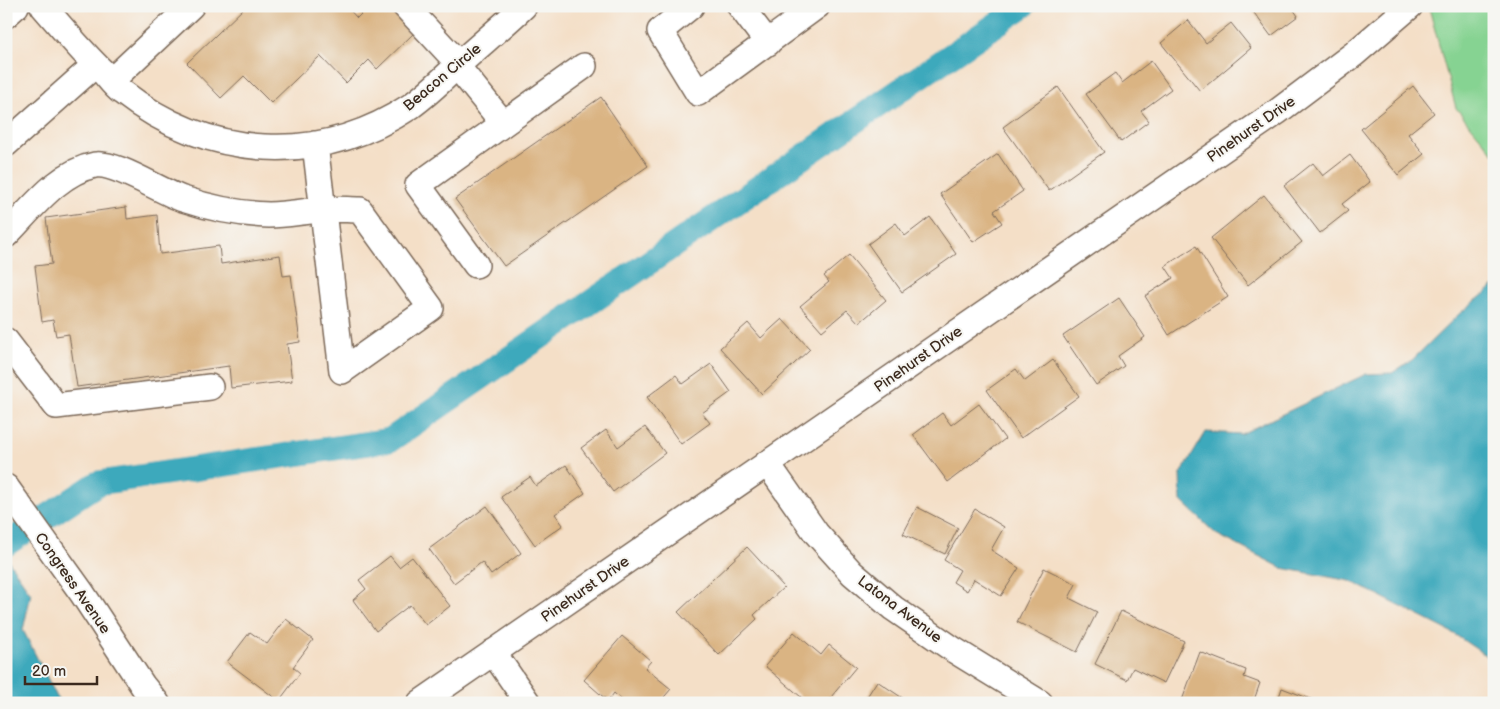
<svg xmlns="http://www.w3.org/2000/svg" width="1500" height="709" viewBox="0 0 1500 709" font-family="'Balsamiq Sans',sans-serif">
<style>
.green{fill:#86d392;stroke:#607e58}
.water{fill:#3da9bc;stroke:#3c6a6d}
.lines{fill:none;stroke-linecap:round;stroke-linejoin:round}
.canal{stroke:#3da9bc;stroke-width:25}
.building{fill:#dab483}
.minor-casing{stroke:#7c6959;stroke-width:28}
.minor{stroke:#fff;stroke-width:25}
.labels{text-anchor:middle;stroke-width:4;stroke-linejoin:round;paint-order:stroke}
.street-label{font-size:15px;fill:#3b2a1e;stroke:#f6f6f2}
</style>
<rect width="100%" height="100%" fill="#f6f6f2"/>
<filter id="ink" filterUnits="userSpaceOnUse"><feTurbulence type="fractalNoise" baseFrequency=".02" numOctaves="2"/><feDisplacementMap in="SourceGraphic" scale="10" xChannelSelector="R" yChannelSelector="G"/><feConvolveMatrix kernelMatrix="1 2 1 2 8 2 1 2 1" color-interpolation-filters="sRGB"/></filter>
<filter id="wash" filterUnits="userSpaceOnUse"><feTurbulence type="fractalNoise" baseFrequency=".0096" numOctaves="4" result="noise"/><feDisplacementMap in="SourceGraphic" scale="20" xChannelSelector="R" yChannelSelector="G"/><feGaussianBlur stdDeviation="1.12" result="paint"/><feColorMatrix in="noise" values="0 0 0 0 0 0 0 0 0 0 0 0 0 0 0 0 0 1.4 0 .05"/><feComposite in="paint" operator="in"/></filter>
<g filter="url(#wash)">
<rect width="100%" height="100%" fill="#f4dfc7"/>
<!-- green -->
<path class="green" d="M1431,6H1494V154L1456,108L1429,8Z"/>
<!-- water -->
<path class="water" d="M1494,286V661L1451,632L1350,581L1282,568L1216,534L1181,501L1180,475L1206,432L1241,434L1366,374L1392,373L1412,360L1459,314Z
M6,557L31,594L23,630L60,703H6Z"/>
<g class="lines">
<!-- canal -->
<path class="canal" d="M6,544L98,483L390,440L1023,6"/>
</g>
<g id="blocks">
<!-- building -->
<path class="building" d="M246,6H346L357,18L369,6H388L414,33L377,69L369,60L346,83L320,56L271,103L244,76L221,98L187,63Z
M1249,6H1291L1298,16L1271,36Z
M1188,20L1206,43L1231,23L1251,48L1200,91L1161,43Z
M1151,61L1171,89L1141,111L1149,121L1121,142L1086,94L1115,73L1122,83Z
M1413,86L1434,113L1408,134L1424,154L1398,175L1361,129Z
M1058,87L1104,152L1049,191L1003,127Z
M601,97L648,166L504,266L455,199Z
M998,154L1023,191L994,211L1002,223L973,242L940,194Z
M1350,155L1370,182L1342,204L1348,211L1320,233L1284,186L1313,163L1323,176Z
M1264,195L1302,242L1248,285L1211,238Z
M126,207L127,219L157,215L160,254L219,246L221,264L280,255L283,276L291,275L300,342L287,344L292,381L231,388L229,366L77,387L69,334L56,336L53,320L42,322L35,266L52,264L46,218Z
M930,217L956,254L902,292L868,244L896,223L905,236Z
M1196,246L1228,297L1169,335L1145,296L1173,278L1165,266Z
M849,255L886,300L859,323L847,310L822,331L800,306L829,282L824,276Z
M1119,298L1145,337L1118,356L1124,366L1096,385L1063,336Z
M782,319L810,349L762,394L720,348L748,323L761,338Z
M1053,360L1079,396L1021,438L987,390L1016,369L1025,381Z
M711,364L731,392L702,413L710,423L681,444L647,397L676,375L683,384Z
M979,404L1005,439L948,482L913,435L942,413L951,425Z
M645,427L665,453L613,492L581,448L606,430L618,447Z
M566,465L585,493L555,514L563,525L535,545L501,497L530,477L536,486Z
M487,506L521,553L491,575L482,562L454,583L429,549Z
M917,507L958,528L945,554L903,534Z
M975,509L1004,527L991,550L1019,568L1001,596L974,579L967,591L953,582L960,570L944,560Z
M747,547L784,587L754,615L757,619L719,655L678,612Z
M390,556L399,567L412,557L450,606L426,625L410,605L376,631L353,600L366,589L359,580Z
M1044,568L1076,584L1069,598L1097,612L1077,652L1017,622Z
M1121,611L1184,641L1164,683L1133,668L1127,680L1095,664Z
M286,619L313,640L293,667L300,673L279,701L227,662L250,632L267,644Z
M794,632L821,655L829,645L856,667L826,703H808L765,666Z
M622,636L651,661L645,668L671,689L659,703H625L614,693L608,701L584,680Z
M1200,652L1246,670L1244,677L1260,683L1253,703H1181Z
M877,681L910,703H863Z
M1282,688L1321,703H1277Z"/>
</g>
</g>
<g filter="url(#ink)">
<use href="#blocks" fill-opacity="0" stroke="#7c6959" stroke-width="1"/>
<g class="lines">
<!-- minor casing -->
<g class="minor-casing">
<path id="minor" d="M43,6C63,29 82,52 104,73C110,80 115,87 122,92C208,159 319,167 411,106C428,94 444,78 459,64C481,44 503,26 524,6
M405,6L459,64
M691,6L660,31L698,93L817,6
M740,6L768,43
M6,15L16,6
M457,66L503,123
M111,81L191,6
M6,144L95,65
M6,235C31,210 58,172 95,165C115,161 161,192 183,199C210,208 240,214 269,215C287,215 304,211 322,210C334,208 347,210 360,210L431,308L342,371L315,144
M476,265L418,185L584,66
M6,341L56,406L210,387
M767,463L816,533L852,573L893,608L954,650L1040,703
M6,487L82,593L143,686L157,703
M493,652L528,703
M420,703L1277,112L1354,54L1410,6"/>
</g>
<!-- minor -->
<use href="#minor" class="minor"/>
</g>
</g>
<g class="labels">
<!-- street labels -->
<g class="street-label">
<text transform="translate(442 77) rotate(-40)" y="5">Beacon Circle</text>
<text transform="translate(1251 129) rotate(-35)" y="5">Pinehurst Drive</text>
<text transform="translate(918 359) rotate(-35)" y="5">Pinehurst Drive</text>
<text transform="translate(73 583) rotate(55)" y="5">Congress Avenue</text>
<text transform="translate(585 589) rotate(-35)" y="5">Pinehurst Drive</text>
<text transform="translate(900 609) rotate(37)" y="5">Latona Avenue</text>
</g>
</g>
<!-- margin -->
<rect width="1500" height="709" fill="none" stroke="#f6f6f2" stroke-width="25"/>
<!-- scale -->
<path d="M25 676v8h72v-8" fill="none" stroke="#3b2a1e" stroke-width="2.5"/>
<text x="32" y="676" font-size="15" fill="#3b2a1e" stroke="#f6f6f2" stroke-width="4" paint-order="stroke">20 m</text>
</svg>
